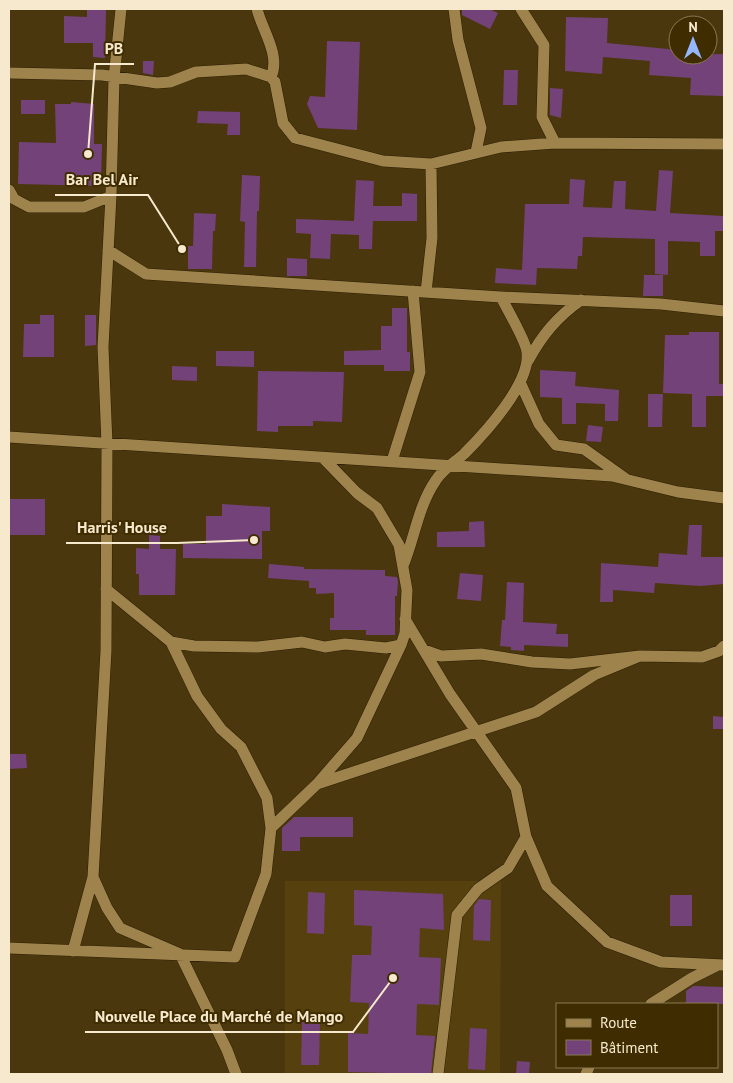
<svg xmlns="http://www.w3.org/2000/svg" width="733" height="1083" viewBox="0 0 733 1083" font-family="'PT Sans',sans-serif">
<style>
.built{fill:#56400e}
.building{fill:#734278}
.lines{fill:none;stroke-linecap:round;stroke-linejoin:round}
.street-casing{stroke:#2c1f03;stroke-width:12}
.street{stroke:#9e834d;stroke-width:11}
.leader{fill:none;stroke:#f7e9ce;stroke-width:2}
.callout-dot{fill:#f7e9ce;stroke:#3f2d01;stroke-width:2}
.callout-label{font-size:16px;text-anchor:middle;font-weight:bold;fill:#f7e9ce;stroke:#3f2d01;stroke-width:4;stroke-linejoin:round;paint-order:stroke}
</style>
<rect width="100%" height="100%" fill="#4a370d"/>
<!-- built -->
<path class="built" d="M285,881H501L500,1074H285Z"/>
<!-- building -->
<path class="building" d="M87,9H106L105,58L93,57V43H64V16L87,17Z
M462,9H489L498,13L490,29L462,15Z
M566,17L608,18L607,43L678,50V55L724,54V96L690,95L691,78L649,75L650,61L603,57L602,74L565,71Z
M327,41L360,42L357,130L318,128L307,104L310,96L325,97Z
M143,61H154L153,75L143,73Z
M504,70H518L517,105H503Z
M550,88L563,89L561,118L550,115Z
M21,100H45V114H21Z
M71,102L94,104V144H102L101,186L18,184L19,142L56,143L55,104H71Z
M198,111L240,112V135H227L228,124L197,123Z
M659,170L673,171L670,213L723,216V231H715V256H700V242L668,241V275L655,274V239L583,237L582,256H578L577,269L537,268L536,285L495,283L496,268L522,270L525,204H569L570,179L585,180L583,207L612,208L614,181H626L625,209L656,211Z
M242,175L260,176L259,211H257L256,267H244L245,222L240,221Z
M356,180L374,181L373,206H402V193L417,194V221H373L372,249H359V235L331,234L330,259L310,258L311,234L296,233V219L354,221Z
M194,213L216,214L215,231H213L212,269H188V246H193Z
M287,258L307,259V276H287Z
M644,275H663V296H643Z
M392,308H407V352H410V371H384V365H344V351L381,350V326H392Z
M40,315H54V357H23L24,324H40Z
M85,315H96V345L85,346Z
M689,332H719V384H724V396H706V427H692V394L663,393L665,335H689Z
M216,351H254V367L216,366Z
M172,366L197,367V381L172,380Z
M540,370L576,372L575,386L619,390L618,421H605V404L576,403V424H562V398L540,397Z
M258,371L344,372L342,422L313,421V426H278V432L257,431Z
M648,394H663L662,427H648Z
M588,425L603,427L601,442L586,441Z
M9,499H45V535H9Z
M222,504L270,507V531H262V559L183,558V544H206V516H222Z
M484,521L485,547H437V532L469,531V522Z
M689,525H702L701,557H724V584L700,586L655,583L654,593L613,590V602H600L601,563L658,567L659,553L687,555Z
M149,535L160,536V549H176L175,595H139V574H136V548L149,549Z
M269,564L304,567V569L385,570V576L397,577L398,582L397,596H395V635H366V630H330V618H334V593L316,594V588H309V581L268,578Z
M460,573L483,575L481,601L457,599Z
M507,582L524,583L523,622L557,624L556,634H568V647L524,645V651L511,650V647L500,646L502,620H505Z
M713,716L724,717V729H713Z
M9,754H26L27,768L9,769Z
M294,817H353V837H300V851H282V828Z
M354,890L443,894L444,930L420,928L419,957L441,958L439,1005L417,1004L416,1035L435,1036L431,1074L348,1072V1033L368,1034L369,1003L350,1002L352,955H371L372,926L354,925Z
M308,892L325,893L324,934L307,933Z
M670,895H692V926H670Z
M479,899L491,900L490,941L473,940L474,906Z
M693,986L724,987V1004H686V991Z
M302,1021H320L319,1065H301Z
M470,1028L487,1029L485,1070L468,1069Z
M517,1061L530,1062L529,1074H516Z"/>
<g class="lines">
<!-- street casing -->
<g class="street-casing">
<path id="street" d="M257,9C262,30 281,55 271,77
M454,9L458,40L481,128L476,152
M521,9L544,45L542,117L555,143
M9,73L102,75L157,83L170,82L196,72L246,69L271,77L275,82L283,123L295,138L383,161L431,164L501,147L555,143L724,144
M9,190L14,199L29,207H84L111,196
M108,250L146,274L501,297L661,304L724,311
M426,292L432,238L431,164
M528,361C542,335 557,317 581,300
M520,382L539,424L556,445L584,449L626,479
M9,437L612,476L678,492L724,498
M392,461L420,372L413,291
M403,566C415,537 418,506 436,480C442,470 455,462 464,454C485,433 531,383 527,352C526,341 507,309 501,297
M405,619L450,694L516,788L526,837L508,868L478,889L457,915L438,1074
M171,642L194,646L258,647L302,642L325,647L345,644L386,648L401,645L405,633L407,590L399,545L377,508L357,493L323,458
M424,650L441,656L481,654L532,662L570,664L640,656L702,657L719,651L724,646
M317,784L536,712L594,675L640,656
M271,828L317,784L357,738L401,645
M526,837L547,886L607,942L661,962L724,965
M93,877L107,908L120,928L180,954L227,1050L236,1074
M9,948L235,957L266,874L271,828L267,798L241,747L221,729L197,696L171,642L106,589
M73,951L93,877L106,651L107,444L103,347L111,196L114,78L121,9
M651,1004L692,978L716,966
M586,1074L589,1067"/>
</g>
<!-- street -->
<use href="#street" class="street"/>
</g>
<!-- callouts -->
<path class="leader" d="M88 154L95 64H134M182 249L148 195H55M254 540L177 543H66M393 978L353 1032H85"/>
<g class="callout-dot">
<circle cx="88" cy="154" r="5"/>
<circle cx="182" cy="249" r="5"/>
<circle cx="254" cy="540" r="5"/>
<circle cx="393" cy="978" r="5"/>
</g>
<g class="callout-label">
<text x="114" y="54">PB</text>
<text x="102" y="185">Bar Bel Air</text>
<text x="122" y="533">Harris' House</text>
<text x="219" y="1022">Nouvelle Place du Marché de Mango</text>
</g>
<!-- border -->
<rect width="733" height="1083" fill="none" stroke="#f7e9ce" stroke-width="20"/>
<!-- legend -->
<rect x="556" y="1003" width="162" height="65" fill="#3f2d01" stroke="#897853"/>
<rect x="566" y="1019" width="25" height="8" fill="#9e834d" stroke="#897853"/>
<text x="600" y="1028" font-size="15" fill="#f7e9ce">Route</text>
<rect x="566" y="1040" width="25" height="15" fill="#734278" stroke="#897853"/>
<text x="600" y="1053" font-size="15" fill="#f7e9ce">Bâtiment</text>
<!-- north arrow -->
<g transform="translate(693 40)"><circle r="24" fill="#3f2d01" stroke="#897853"/>
<path d="M0-4L9 19L0 12L-9 19Z" fill="#94b7fd"/>
<text y="-8" font-size="14" font-weight="bold" text-anchor="middle" fill="#f7e9ce">N</text>
</g>
</svg>
